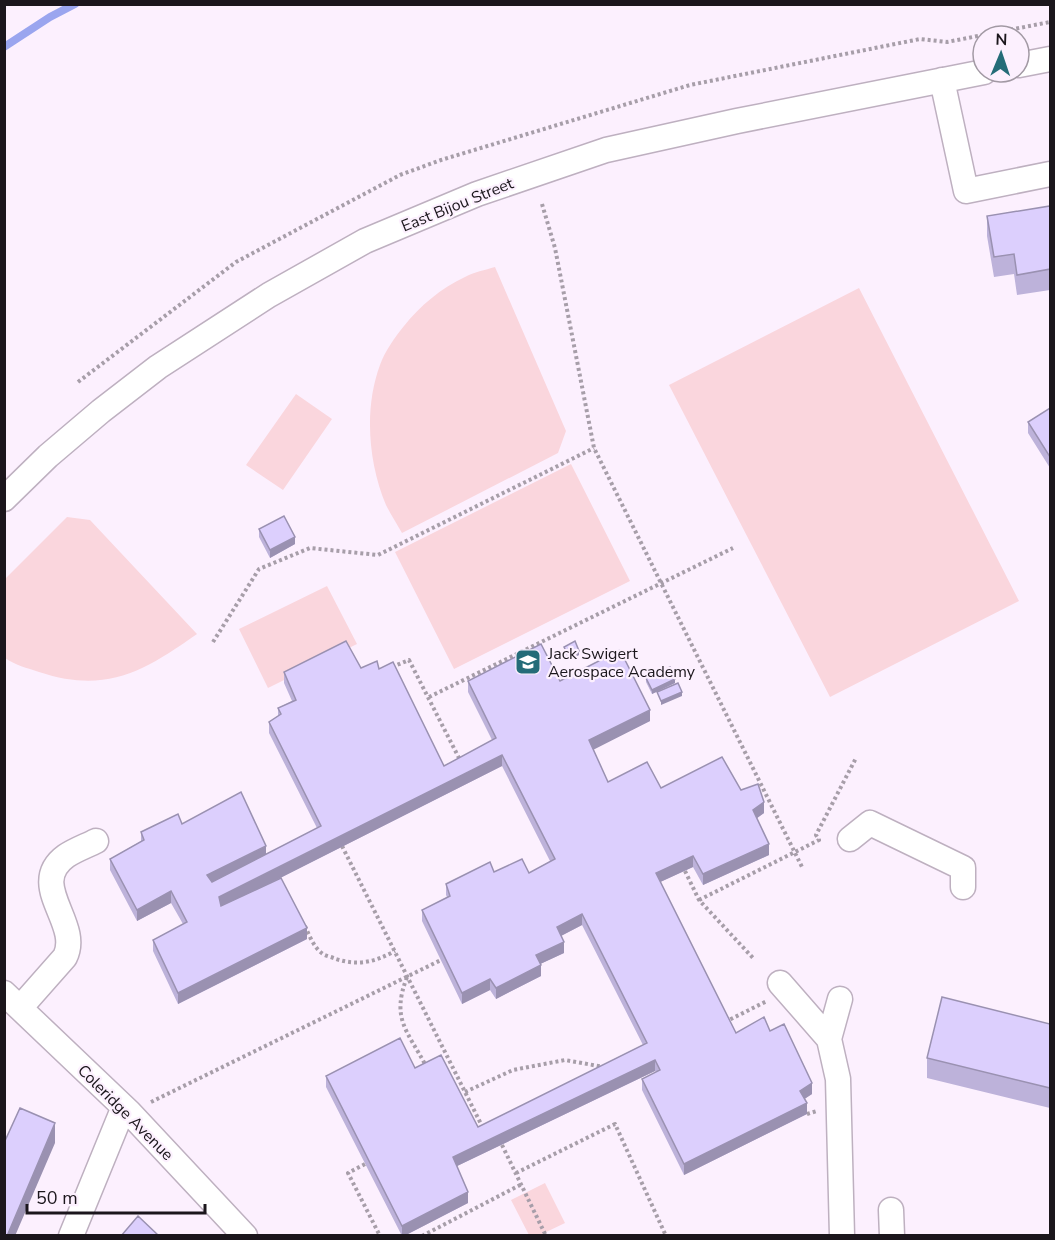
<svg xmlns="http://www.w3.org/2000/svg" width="1055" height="1240" viewBox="0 0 1055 1240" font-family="'Nunito Sans',sans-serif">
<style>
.green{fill:#fad6dd}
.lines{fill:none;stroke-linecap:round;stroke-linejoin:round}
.stream{stroke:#9aa5ef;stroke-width:8}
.minor-casing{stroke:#beb0c0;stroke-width:27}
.path{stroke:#a79ea9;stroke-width:4;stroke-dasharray:3 3;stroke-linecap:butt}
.minor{stroke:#fff;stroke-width:24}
.wall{fill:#bdb2da}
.shaded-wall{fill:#9a91b1}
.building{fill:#dccffd;stroke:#9a91b1;stroke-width:1.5}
.labels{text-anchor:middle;stroke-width:4.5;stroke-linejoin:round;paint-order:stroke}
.street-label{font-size:16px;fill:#1b161c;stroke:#fcf0fe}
.poi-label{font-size:16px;fill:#1b161c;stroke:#fcf0fe;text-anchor:start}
</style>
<rect width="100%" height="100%" fill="#fcf0fe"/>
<!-- green -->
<path class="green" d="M495,267L566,431L558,453L402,533C397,524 391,515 386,505C368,462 364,408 380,365C385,351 395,337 404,326C420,306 441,288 465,277C474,272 485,270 495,267Z
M859,288L1019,601L830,697L669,385Z
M296,394L332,419L283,490L246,465Z
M571,464L630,581L454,669L395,552Z
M67,517L90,520L197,634C143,672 106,694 39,672C27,668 15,665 5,658V579Z
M327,586L357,644L268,688L239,629Z
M545,1183L565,1223L540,1235H529L511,1200Z"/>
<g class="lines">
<!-- stream -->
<path class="stream" d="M4,47L50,17L75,4"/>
<!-- minor casing -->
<g class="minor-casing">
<path id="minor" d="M1019,65L1050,59
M942,80L966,191L1050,174
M4,499L48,456L101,411L158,367L269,295L365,241L477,194L606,150L737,121L984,72
M850,839L870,823L963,868V887
M780,983L829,1039
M4,993L129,1112L245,1236
M840,999L829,1039L838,1079L842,1236
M20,1008L65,957C82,923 26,885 66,856C75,850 86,846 96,841
M891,1210L892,1236
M71,1236L123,1109"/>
</g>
<!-- path -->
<path class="path" d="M542,204L555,248L594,448L803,869
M78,382L236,262L400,175L441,160L690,85L920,39L947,42L1050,22
M213,642L259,569L310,548L378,555L594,448
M392,667L409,660L460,760
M429,697L733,548
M342,846L483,1128
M685,871L699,900L753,958
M699,900L819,840L816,835L856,758
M305,926C309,935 314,948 323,954C326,956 332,957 336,959C358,966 375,962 395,951
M407,977C391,1019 407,1030 426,1066
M725,1022L767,1001
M465,1092L513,1070L565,1060L604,1067
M151,1102L441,960
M807,1114L817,1111
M502,1145L546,1236
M365,1164L348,1173L380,1236
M516,1173L615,1124L666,1236
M422,1236L522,1184"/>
<!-- minor -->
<use href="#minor" class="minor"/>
</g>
<!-- wall -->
<path class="wall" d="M1050,206V290L1017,295L1014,274L994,277L987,236V216Z
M1050,408V468L1028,433V422Z
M259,529L295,544L270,558L259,537Z
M564,647L579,655L569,660L564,650Z
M361,668L379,669L444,766L492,740L468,692V681H560L650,721L593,749L608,782L661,788L741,790L764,813L757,818L769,855L703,885L693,867L660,882L736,1033L770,1031L812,1094L804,1099L807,1114L684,1175L642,1090V1079L656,1072L655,1071L457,1166L468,1203L404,1236H402L326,1087V1076L415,1068L478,1127L643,1045L582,925L561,936L564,953L540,964L541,976L496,999L490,990L462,1004L422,921V910L447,897L446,895V884L494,872L529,873L550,861L502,766L262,887L307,939L178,1004L153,951V940L183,924L171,903L137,921L110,870V859L141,841V832L182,824L266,854L317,828L269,733V722L278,716V708L292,701L284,683V672Z
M646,678L675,683L652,694L646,682Z
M1050,1024V1108L927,1078V1058Z"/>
<!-- shaded-wall -->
<path class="shaded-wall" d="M295,537V544L270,558V550Z
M579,651V655L569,660V656Z
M675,679V683L652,694V690Z
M682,692V696L661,705V701Z
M650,710V721L589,752V740Z
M502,755V766L219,909V897Z
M764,802V813L753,821V810Z
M769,844V855L703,885V874Z
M266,846V857L207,886V875Z
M693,856V867L656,884V873Z
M171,891V903L137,921V910Z
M582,914V925L557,938V927Z
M307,928V939L178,1004V993Z
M564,942V953L536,966V955Z
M541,965V976L496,999V988Z
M490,979V990L462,1004V993Z
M655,1060V1071L453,1168V1157Z
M812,1083V1094L800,1102V1091Z
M807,1103V1114L684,1175V1164Z
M55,1123V1143L15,1236H7Z
M468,1192V1203L404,1236H402V1226Z"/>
<!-- building -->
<path class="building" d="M1050,206V269L1017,275L1014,254L994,257L987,216Z
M1050,408V457L1028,422Z
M284,516L295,537L270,550L259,529Z
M346,641L361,668L377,661L379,669L393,662L444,766L496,738L468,681L541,644L560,681L620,650L650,710L589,740L608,782L647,762L661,788L722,757L741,790L758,784L764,802L753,810L769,844L703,874L693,856L656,873L736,1033L764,1017L770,1031L784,1024L812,1083L800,1091L807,1103L684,1164L642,1079L660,1070L655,1060L453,1157L468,1192L402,1226L326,1076L400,1038L415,1068L441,1055L478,1127L647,1043L582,914L557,927L564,942L536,955L541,965L496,988L490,979L462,993L422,910L450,896L446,884L490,862L494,872L522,859L529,873L555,859L502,755L219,897L221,906L281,878L307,928L178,993L153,940L187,922L171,891L137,910L110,859L144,840L141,832L178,814L182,824L241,792L266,846L207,875L212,882L321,826L269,722L281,714L278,708L296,700L284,672Z
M575,641L579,651L569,656L564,647Z
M670,667L675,679L652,690L646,678Z
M678,683L682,692L661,701L657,692Z
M942,997L1050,1024V1088L927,1058Z
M20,1108L55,1123L7,1236H4V1143Z
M138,1216L159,1236H121Z"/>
<!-- icons -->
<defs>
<g id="school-square" transform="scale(1.35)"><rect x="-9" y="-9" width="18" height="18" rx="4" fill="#246c78" stroke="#fcf0fe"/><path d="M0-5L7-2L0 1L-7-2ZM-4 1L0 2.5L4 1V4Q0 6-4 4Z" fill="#fff"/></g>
</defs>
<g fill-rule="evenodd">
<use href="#school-square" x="528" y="662"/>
</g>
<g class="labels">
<!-- street labels -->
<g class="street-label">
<text transform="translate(457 204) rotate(-22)" y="6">East Bijou Street</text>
<text transform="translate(126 1112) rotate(45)" y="6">Coleridge Avenue</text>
</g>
<!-- poi labels -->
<g class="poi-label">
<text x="548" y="659">Jack Swigert<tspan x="548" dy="18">Aerospace Academy</tspan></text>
</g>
</g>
<!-- border -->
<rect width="1055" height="1240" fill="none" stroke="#1b161c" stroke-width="12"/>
<!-- north arrow -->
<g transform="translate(1001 54) rotate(2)"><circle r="28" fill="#fcf0fe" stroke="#a299a4" stroke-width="1.5"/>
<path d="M0-4.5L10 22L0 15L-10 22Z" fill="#246c78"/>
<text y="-9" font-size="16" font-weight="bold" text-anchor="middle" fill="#1b161c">N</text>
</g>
<!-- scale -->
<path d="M27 1204v9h178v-9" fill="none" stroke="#1b161c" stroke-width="3"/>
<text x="36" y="1204" font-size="18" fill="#1b161c" stroke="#fcf0fe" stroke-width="4.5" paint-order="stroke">50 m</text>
</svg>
